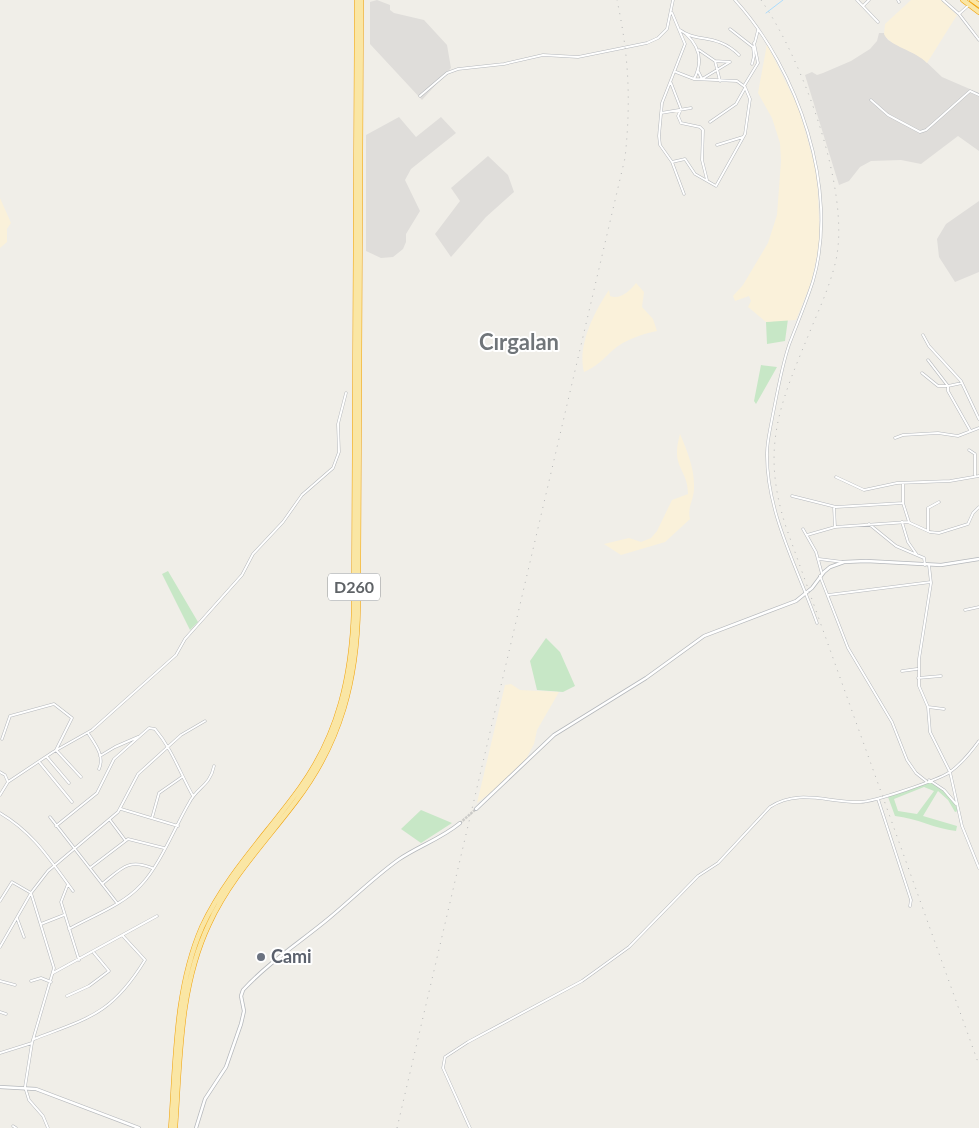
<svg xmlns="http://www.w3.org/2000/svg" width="979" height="1128" viewBox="0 0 979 1128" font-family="Lato,sans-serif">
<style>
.industrial{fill:#dfddda}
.green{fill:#c7e7c6;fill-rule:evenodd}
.sand{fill:#faf1da}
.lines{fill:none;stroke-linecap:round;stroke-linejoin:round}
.stream{stroke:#acdcfc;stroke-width:1}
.tertiary-tunnel{stroke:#cccbc8;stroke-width:2.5;stroke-dasharray:2.5 1;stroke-linecap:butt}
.minor-casing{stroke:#b5b8bc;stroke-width:3}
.tertiary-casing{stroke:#b5b8bc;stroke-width:4}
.trunk-casing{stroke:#f0a108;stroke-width:5.5}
.minor{stroke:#fff;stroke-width:2}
.tertiary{stroke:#fff;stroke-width:2.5}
.trunk{stroke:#fae6a4;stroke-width:4.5}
.rail{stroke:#b6b7b7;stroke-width:1;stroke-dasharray:1 6;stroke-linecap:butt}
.worship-dot{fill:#6b7280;stroke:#fff;stroke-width:2}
.labels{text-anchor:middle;stroke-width:4;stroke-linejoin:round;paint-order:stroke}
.shield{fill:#fff;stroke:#8f9295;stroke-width:1}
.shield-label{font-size:16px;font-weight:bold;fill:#5f6367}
.worship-label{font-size:18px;font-weight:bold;fill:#5b616d;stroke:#fff;text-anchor:start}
.district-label{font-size:22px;font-weight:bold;fill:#707579;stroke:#fff}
</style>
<rect width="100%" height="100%" fill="#f0eee8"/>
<!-- industrial -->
<path class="industrial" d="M377,0L390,5V10L394,13L424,20L447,45L451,68L422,100L370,44V2Z
M879,33H884L888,40L921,57L942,77L979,93V151L958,136L921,164L901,160L871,161L860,167L849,181L839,185L805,75L812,72L817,75L823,73L851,61L870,49L877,41Z
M399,117L416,137L441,117L456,133L411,169L405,180L420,211L406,234V242L403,249L393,257L381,258L366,251V135Z
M488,156L508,175L514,192L486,217L451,257L435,234L460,201L451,188Z
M979,201V272L955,282L939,257L937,239L946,224Z"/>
<!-- green -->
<path class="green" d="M788,319L785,341L767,344L766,322Z
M761,365L777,367L756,404L754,401Z
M168,571L198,622L190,630L162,574Z
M546,638L560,652L575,686L563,692L537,690L530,661Z
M928,782C943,786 953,798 958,811L955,812L948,800L938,791L923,816L957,826L956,831C935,829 917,818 895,816L888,797ZM924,787L934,791L917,814L898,811L894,799Z
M421,810L452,823L421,843L401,829Z"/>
<!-- sand -->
<path class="sand" d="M911,0H941L957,15L927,63C916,51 889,46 884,34L885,24Z
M767,44L799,109L817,173L820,242L811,283L796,320L766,322L748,307L751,301L749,296L735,301L733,296L743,285L768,243L777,215L781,161L780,143L772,118L758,93Z
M0,198L11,223L7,229V242L0,248Z
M636,283L644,292L642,307L653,319L657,331C642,334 624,340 613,350C602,360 599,365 584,372C577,346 594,312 609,290L610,296C620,300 630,291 636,283Z
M680,434C687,450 695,470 694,488C694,500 687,507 690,519L665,542L621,555L604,544L629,538L641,542L651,538L657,531L672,500L688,494C688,468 670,469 680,434Z
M511,684L520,690L559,692L537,730L534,744L526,759L502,784L477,803L505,685Z"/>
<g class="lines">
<!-- stream -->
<path class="stream" d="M766,13L783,0"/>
<!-- tertiary-tunnel -->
<path class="tertiary-tunnel" d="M460,823L476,809"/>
<!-- minor casing -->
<g class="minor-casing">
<path id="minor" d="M735,0C798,69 840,190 813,281C806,303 797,324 789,345C781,369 777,394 772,419C770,430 767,442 767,453C766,512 798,569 817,623
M857,0L878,22
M898,0L899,2
M943,0L959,14L979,40
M863,6L869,0
M672,13L685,44L662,103L659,136L660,145L672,162L684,194
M959,14L969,5
M730,29L753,47L754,56L752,64
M680,30C697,43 717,33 739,55
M686,34C700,47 703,62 694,79
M755,42L758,30
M699,50L715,61L720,81
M715,61L730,62
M698,71L702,79L730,62
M671,83L681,109
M744,86L758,63L754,43
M420,96L447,73L458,69L504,64L543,55L578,57L647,43L658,38L667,29L673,0
M871,100L888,115L920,132L926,130L970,91L979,95
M681,109L678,116L681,123L700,127L703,130L702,160L707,180
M661,113L691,108
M710,122L736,104L745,88
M717,145L743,137
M672,162L685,159L695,174L716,186L745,134L750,99L745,87L737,81L694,79L676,72
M923,335L929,346L961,381L979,419
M928,360L948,386V391L970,430
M922,373L938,386H948L962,383
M895,438L903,435L938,433L958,436L979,428
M969,450L975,454V475
M836,477L864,490L897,483L950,481L979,476
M903,483V503L909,522
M792,496L836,507L903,503
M834,507L835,527
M902,522L908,542L917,555
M869,524L896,546L924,558L925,565
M803,529L816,552L822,574
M928,531V508L939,502
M807,535L835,527L908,522L930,532L939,533L968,524L973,513L979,507
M819,559L843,562
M929,565L931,583L919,659V686L928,707L930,732L950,772L962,826L979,868
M820,576L848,648L892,722L907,760L916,773L926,781
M828,595L931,582
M965,610L979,607
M902,671L917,669
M918,678L941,676
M928,707L944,709
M88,733C95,744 105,756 99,769
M2,739L10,716L54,704L72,718L56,750L81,777
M100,756L115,747L138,737
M47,757L69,783
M40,763L72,802
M0,772L5,775L8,782
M929,780L944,790L956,804
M0,795L8,782L53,752L92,730L176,655L185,639L242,575L253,554L283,522L302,495L333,468L339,452L338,424L346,393
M878,799L911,900L910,906
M121,809L178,826
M0,813C34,833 50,860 73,891
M50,817L117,903
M152,818L159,793L182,777
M110,820L125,840
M56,826L97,793L114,759L149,728L155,729C172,749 180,773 193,796
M90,868L128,839L164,848
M68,884L61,902L79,960
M102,884C121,869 128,858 152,868
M0,901L12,882L31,893L54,968L32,1043L25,1087L29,1100L43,1116L48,1128
M17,918L24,937
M41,924L64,915
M69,929C92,916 123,905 141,885C160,865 175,827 189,803C197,787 210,786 214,766
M0,947L31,893L48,871L118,812L138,774L181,735L205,721
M53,973L157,916
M0,981L15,985
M31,981L41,978L51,982
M67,996L89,986L109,971L94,953
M0,1012L6,1014
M34,1039C89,1018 112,1014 145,960L123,936
M0,1053L32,1043
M13,1126L16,1128
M470,1128L443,1068L445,1057L468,1042L582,981L629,947L698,876L718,863L770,807C798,788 830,803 860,802C874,802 938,780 950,772C961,764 971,752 979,741"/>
</g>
<!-- tertiary casing -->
<g class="tertiary-casing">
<path id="tertiary" d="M476,809L554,735L646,678L704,636L796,601L812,588L824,572L830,567L844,562L866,561L941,565L979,559
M0,1087L36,1089L139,1128
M196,1128L205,1099L226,1067L241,1024L244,1011L241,996L243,990C269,962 299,943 328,919C351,900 373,878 398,860C418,846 441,839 460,823"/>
</g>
<!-- trunk casing -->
<g class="trunk-casing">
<path id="trunk" d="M963,0L979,12
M972,0L979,5
M171,1128C176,1061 175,989 202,927C226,875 267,834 300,788C339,734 352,675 354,610L357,0
M175,1128C180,1060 179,987 209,924C230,878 266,841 296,801C341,742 357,679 358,606L361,0"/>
</g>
<!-- minor -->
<use href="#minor" class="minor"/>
<!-- tertiary -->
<use href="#tertiary" class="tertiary"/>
<!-- trunk -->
<use href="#trunk" class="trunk"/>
<!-- rail -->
<path class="rail" d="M761,0C802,58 851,190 836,260C831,282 822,303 813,324C782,400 759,444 786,527L979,1065
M397,1128L625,158C631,102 629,56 617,0"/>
</g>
<!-- markers -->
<circle class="worship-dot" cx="261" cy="957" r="5"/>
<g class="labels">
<!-- shield labels -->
<rect class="shield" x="328" y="573.5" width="52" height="27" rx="4"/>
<g class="shield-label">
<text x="354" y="593">D260</text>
</g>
<!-- worship labels -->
<g class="worship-label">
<text x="271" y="963">Cami</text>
</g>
<!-- district labels -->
<g class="district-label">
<text x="519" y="350">Cırgalan</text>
</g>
</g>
</svg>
